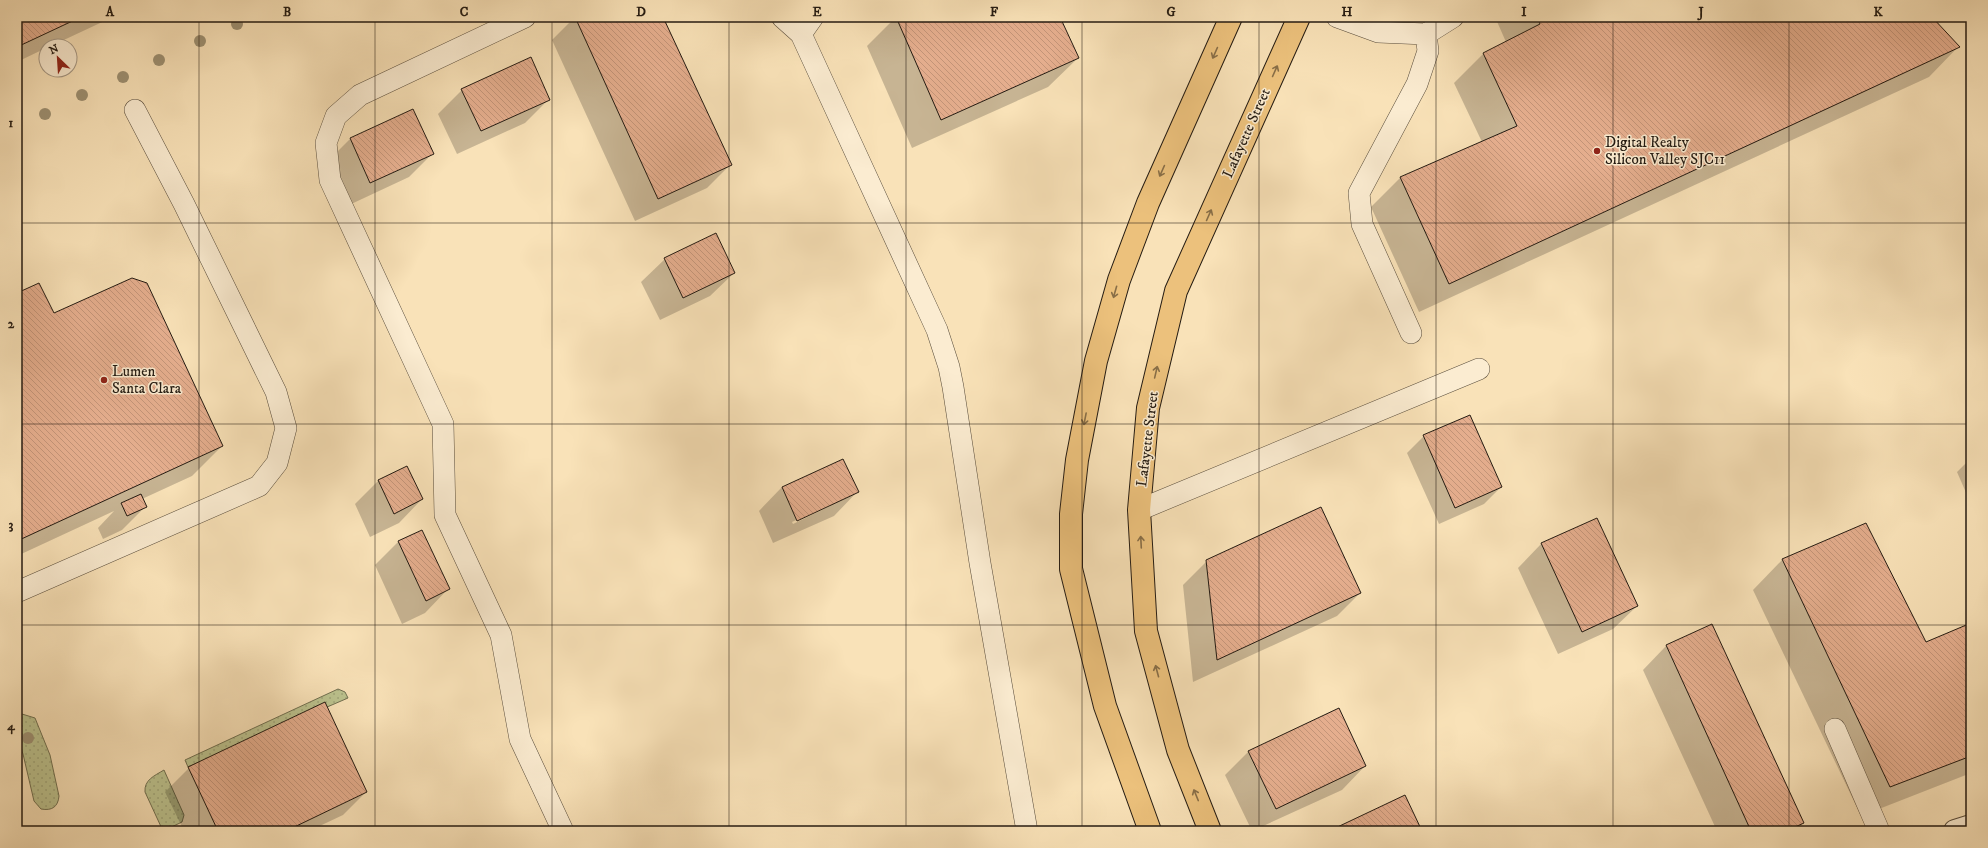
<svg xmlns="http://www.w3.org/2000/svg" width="1988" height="848" viewBox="0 0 1988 848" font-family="'IM FELL DW Pica',serif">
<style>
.grass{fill:url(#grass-dots);stroke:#706f50}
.shadow{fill:#0003;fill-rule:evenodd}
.building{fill:url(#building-back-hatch);stroke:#241b12}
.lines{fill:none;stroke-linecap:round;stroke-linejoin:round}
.lane-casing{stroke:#594d3c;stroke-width:22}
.street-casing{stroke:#594d3c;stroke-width:24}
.primary-casing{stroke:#241b12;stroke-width:24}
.lane{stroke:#fbecd1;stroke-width:21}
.street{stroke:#fbecd1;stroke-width:22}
.primary{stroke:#ecc17c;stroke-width:22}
.tree{fill:#9d9072}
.oneway{stroke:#886e47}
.grid{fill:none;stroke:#241b12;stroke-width:1;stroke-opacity:0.55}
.poi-dot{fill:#8f2418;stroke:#fbecd1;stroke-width:1.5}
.labels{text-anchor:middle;stroke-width:3;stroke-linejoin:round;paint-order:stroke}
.street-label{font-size:15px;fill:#241b12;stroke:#fbecd1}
.poi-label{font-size:15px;fill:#241b12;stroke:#fbecd1;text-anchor:start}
.neatline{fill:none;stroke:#241b12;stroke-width:1.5}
.grid-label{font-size:13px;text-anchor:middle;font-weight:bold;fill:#241b12}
</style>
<defs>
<pattern id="grass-dots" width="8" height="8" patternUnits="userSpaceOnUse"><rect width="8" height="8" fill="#bcc38f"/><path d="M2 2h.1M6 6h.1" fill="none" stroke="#a1a77a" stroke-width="1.8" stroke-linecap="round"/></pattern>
<pattern id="building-back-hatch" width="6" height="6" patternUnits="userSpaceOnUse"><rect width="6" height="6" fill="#e5ae8e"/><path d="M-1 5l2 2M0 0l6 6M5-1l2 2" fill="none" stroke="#c49579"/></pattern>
</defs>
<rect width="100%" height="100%" fill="#f9e2b8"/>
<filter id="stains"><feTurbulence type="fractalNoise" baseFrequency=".005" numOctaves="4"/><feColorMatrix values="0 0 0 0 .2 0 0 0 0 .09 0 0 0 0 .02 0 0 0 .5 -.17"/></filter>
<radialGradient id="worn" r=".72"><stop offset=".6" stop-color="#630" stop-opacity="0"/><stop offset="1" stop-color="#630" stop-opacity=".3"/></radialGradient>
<!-- grass -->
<path class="grass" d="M338,689L345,692L348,698L188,767L185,760Z
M22,714L35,718L50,755L59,796C58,807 52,811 41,809L34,801L23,754L17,738V716Z
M164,770L184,815L182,822L163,831L145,792C144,780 154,776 164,770Z"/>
<!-- shadow -->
<path class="shadow" d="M17,17H113L51,46H46V48L17,62Z
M575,17H662L730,165L707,188L635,221L552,40Z
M896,17H1059L1078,58L1048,87L912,148L867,46Z
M1495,17H1931L1958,47L1929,77L1419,312L1371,207L1400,178L1482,142L1454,83L1483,54L1506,42Z
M462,90L549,99L525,123L457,154L438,114Z
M413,110L432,154L409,177L347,206L327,162L350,139Z
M665,259L734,273L710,296L660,320L641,282Z
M17,294L53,314L222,446L192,476L142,499L145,507L122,530L103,539L98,528L114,511L17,556Z
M1424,436L1501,487L1484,504L1439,524L1407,453Z
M1971,458V504L1957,472Z
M843,460L857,492L834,516L773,543L759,511L782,487ZM830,504V506L793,524L792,522Z
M378,481L422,499L399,523L370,537L355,504Z
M1597,519L1637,606L1613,629L1558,654L1518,568L1541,544Z
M1866,524L1925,644L1971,624V773L1861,816L1753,590L1782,560Z
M398,542L448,589L425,613L402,624L375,565Z
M1207,561L1360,593L1337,616L1193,682L1183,585Z
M1712,625L1803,823L1795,831H1717L1643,670L1666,646Z
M1249,751L1365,766L1342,790L1252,831L1225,775Z
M189,768L366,792L343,815L309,831H184L165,792Z"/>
<!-- building -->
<path class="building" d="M17,17H81L17,47Z
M575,17H663L732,165L658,199Z
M896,17H1060L1079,58L941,120Z
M1537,17H1932L1960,47L1449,284L1400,177L1517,126L1483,53L1540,24Z
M531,57L550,100L481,131L461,89Z
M413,109L434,154L370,183L350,138Z
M716,233L735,273L683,298L664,258Z
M132,278L147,283L223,446L17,541V293L39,283L54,313Z
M1470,415L1502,487L1455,508L1423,435Z
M843,459L859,492L797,521L782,487Z
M407,466L423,499L394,514L378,480Z
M141,494L147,507L127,516L121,503Z
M1321,507L1361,593L1217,660L1206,560Z
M1597,518L1638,606L1582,632L1541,543Z
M1866,523L1926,642L1971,623V756L1890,787L1782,559Z
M422,530L450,589L426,601L398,541Z
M1712,624L1804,823L1786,831H1751L1666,645Z
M325,702L367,792L286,831H218L188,767Z
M1339,708L1366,766L1276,809L1248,751Z
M1405,795L1422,831H1329Z"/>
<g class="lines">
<!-- lane casing -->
<g class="lane-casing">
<path id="lane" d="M525,17L360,95L336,116L326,143L330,180L443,424L445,515L501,635L520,739L563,831
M782,17L801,34L937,330L949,367L953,387L980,563L1027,831
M1337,17L1378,32L1426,34L1453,17
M801,34L813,17
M1411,333L1362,224L1359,193L1417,84L1428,51L1426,34
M1139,510L1479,369
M17,592L259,486L277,463L286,428L276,392L184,204L135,110
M1835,729L1879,831"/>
</g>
<!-- street casing -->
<g class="street-casing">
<path id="street" d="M1955,831L1971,826"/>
</g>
<!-- primary casing -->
<g class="primary-casing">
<path id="primary" d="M1150,831L1105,706L1071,569V514L1077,460L1096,361L1119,280L1148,203L1231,17
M1210,831L1178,750L1146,631L1139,510L1148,408L1176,291L1299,17"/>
</g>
<!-- lane -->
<use href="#lane" class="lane"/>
<!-- street -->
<use href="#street" class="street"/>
<!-- primary -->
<use href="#primary" class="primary"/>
</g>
<!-- trees -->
<g class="tree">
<circle cx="237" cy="24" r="6"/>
<circle cx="200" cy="41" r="6"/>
<circle cx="159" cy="60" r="6"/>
<circle cx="123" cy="77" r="6"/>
<circle cx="82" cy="95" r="6"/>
<circle cx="45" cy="114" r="6"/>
<circle cx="28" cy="738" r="6"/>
</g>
<!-- one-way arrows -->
<defs><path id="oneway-shaft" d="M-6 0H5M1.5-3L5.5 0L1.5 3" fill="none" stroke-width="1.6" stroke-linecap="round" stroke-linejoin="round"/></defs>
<g class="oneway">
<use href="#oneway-shaft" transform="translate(1215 53) rotate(114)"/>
<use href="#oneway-shaft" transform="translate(1275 71) rotate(-66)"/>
<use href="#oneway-shaft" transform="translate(1162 171) rotate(114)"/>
<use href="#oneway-shaft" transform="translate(1209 215) rotate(-66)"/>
<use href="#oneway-shaft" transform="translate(1115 292) rotate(106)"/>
<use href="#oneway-shaft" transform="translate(1156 372) rotate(-77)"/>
<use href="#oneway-shaft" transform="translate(1085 419) rotate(101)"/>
<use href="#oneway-shaft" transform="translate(1141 542) rotate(-93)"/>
<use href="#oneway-shaft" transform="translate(1157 671) rotate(-105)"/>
<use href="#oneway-shaft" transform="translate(1196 795) rotate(-112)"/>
</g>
<!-- grid -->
<path class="grid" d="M199,17V831M375,17V831M552,17V831M729,17V831M906,17V831M1082,17V831M1259,17V831M1436,17V831M1613,17V831M1789,17V831M17,223H1971M17,424H1971M17,625H1971"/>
<!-- markers -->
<g class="poi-dot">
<circle cx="1597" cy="151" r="4"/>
<circle cx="104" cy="380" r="4"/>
</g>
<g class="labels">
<!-- street labels -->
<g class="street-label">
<text transform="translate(1246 133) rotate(-66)" y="5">Lafayette Street</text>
<text transform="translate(1147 439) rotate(-83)" y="5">Lafayette Street</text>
</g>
<!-- poi labels -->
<g class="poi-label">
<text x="1605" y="147">Digital Realty<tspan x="1605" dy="17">Silicon Valley SJC11</tspan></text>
<text x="112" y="376">Lumen<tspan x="112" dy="17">Santa Clara</tspan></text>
</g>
</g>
<!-- margin -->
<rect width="1988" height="848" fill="none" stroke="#f9e2b8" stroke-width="44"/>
<!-- north arrow -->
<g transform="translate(58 58) rotate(335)"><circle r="19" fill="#fbecd1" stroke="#a59885"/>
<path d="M0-3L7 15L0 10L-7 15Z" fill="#8f2418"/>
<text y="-6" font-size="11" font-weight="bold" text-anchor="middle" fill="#241b12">N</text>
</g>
<rect x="22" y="22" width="1944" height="804" class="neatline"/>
<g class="grid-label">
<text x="110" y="16">A</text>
<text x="287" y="16">B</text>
<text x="464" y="16">C</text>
<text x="641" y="16">D</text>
<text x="817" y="16">E</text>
<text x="994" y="16">F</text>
<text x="1171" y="16">G</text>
<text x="1347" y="16">H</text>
<text x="1524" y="16">I</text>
<text x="1701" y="16">J</text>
<text x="1878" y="16">K</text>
<text x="11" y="127">1</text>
<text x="11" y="328">2</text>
<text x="11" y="529">3</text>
<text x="11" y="730">4</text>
</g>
<rect width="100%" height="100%" filter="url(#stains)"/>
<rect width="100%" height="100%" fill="url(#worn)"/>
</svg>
